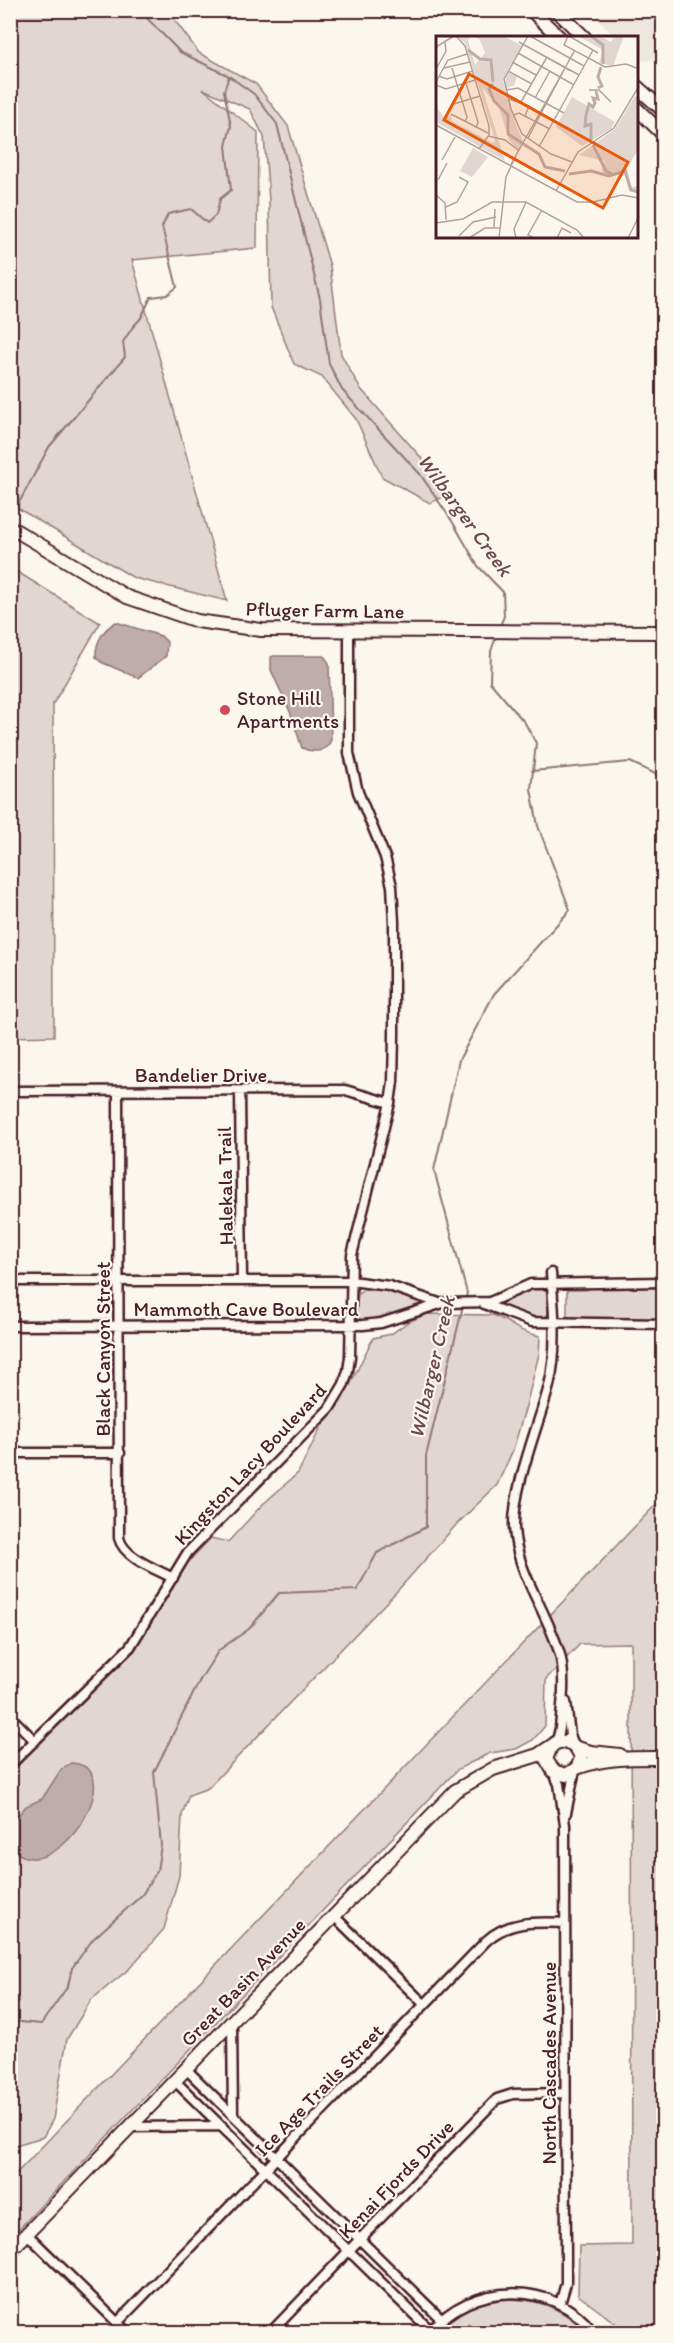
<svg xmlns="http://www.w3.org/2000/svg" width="674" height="2343" viewBox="0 0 674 2343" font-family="Itim,sans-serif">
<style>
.built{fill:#eee7de}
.green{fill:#e2d7d0;stroke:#967b7e;stroke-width:1.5}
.water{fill:#bfadaa;stroke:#907477;stroke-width:1.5}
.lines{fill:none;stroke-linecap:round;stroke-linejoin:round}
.stream{stroke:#907477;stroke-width:2}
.street-casing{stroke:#4a1f2b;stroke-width:13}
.secondary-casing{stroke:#4a1f2b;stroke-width:16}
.street{stroke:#fbf7ec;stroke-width:8}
.secondary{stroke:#fbf7ec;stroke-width:12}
.poi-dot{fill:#d1495b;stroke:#fbf7ec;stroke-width:2}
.labels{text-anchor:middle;stroke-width:4.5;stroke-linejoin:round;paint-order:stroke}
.street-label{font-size:20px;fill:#4a1f2b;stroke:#fbf7ec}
.poi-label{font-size:20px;fill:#4a1f2b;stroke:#fbf7ec;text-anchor:start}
.water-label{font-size:21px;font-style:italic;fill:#6d4a51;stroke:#fbf7ec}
.inset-river{fill:none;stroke:#bfadaa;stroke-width:3}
.inset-road{fill:none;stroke:#b4a19f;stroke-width:1.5}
.view{fill:#e8590c;fill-opacity:0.15;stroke:#e8590c;stroke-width:3}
.inset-edge{fill:none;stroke:#4a1f2b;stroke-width:3}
</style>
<rect width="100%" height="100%" fill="#fbf7ec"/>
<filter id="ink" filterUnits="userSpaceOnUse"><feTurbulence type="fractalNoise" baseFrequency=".0167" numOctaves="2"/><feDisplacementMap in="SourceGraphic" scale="12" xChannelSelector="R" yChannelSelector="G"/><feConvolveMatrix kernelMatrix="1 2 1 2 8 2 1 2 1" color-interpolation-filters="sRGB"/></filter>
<g filter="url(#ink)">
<!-- built -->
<path class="built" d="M588,11H663V59L641,61L637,57L636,38L616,37Z"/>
<!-- green -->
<path class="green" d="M11,10L168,11L199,53L256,84L288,126L330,266L341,354L360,388L439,478L448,495L430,503L382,477L356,419L322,377L294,364L271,307L269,200L264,137L250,109L203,89L258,132L257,248L132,260L227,601L134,578L11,504Z
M11,568L100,623L53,704L54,1036L11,1037Z
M596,1286H663V1320H567V1290H586Z
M537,1288L547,1290L548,1314L544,1319L529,1318L500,1303L525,1290Z
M383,1290L420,1302L421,1304C405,1311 377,1326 360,1319L356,1311L358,1294L364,1290Z
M427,1314L493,1315C513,1323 517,1332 540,1336L539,1354L526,1406L513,1450L497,1485L456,1525L399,1589L208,1788L189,1795L182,1815L179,1876L164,1929L129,1969L91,2000L67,2039L53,2119L43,2137L12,2146L11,1774L33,1748L135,1650L183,1567L211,1538L228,1542L262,1505L298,1473L321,1427L341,1402L352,1381L373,1338L391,1334L408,1322Z
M663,1497V2332H622L619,2326L578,2295L579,2246L632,2245L631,1643L580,1644L546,1679L545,1726L533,1740L516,1749L490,1753L458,1769L11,2237V2179Z
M499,2299C536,2298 560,2306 586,2332H437C454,2313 474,2304 499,2299Z"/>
<!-- water -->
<path class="water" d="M116,622L161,636L167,642L166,656L138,678L101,662L96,657C95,643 103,629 116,622Z
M274,656H324L329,663L331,740C326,753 313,753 302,748L291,714L271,670V657Z
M71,1763C126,1766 72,1862 31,1858C23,1858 17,1853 11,1849V1824L26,1806L42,1799L60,1771Z"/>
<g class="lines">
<!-- stream -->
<path class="stream" d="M139,10L180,52L229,76L254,94L277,124L320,299L329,364L342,390L420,474L452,521L478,566L503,592L504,616L500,626
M14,512L49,447L125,357L123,342L132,328L141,318L151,297L167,295L177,287L162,227L168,214L191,209L207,223L216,215L220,199L231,190L226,146L231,126L224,91L229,76
M532,771L630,762L664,778
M465,1300L467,1293L434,1170L459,1060L494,994L570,910L538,826L531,789L536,743L525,723L490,682L491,651L496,637
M10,2021L41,2024L68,1986L72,1968L93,1939L142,1895L157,1871L161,1845L154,1772L201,1678L219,1650L249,1629L279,1593L357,1590L377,1553L426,1527V1456L463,1306"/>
<!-- street casing -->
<g class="street-casing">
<path id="street" d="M10,1091L345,1090L390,1103
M118,1091L119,1538C124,1558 156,1569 173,1578
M240,1091L242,1281
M551,1273C554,1310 558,1350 549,1386C538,1427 513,1487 514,1527C516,1573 548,1612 560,1655C566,1677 562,1705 560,1728L558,1737L553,1744
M10,1281H351L389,1286L439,1303
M484,1304L532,1322L664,1324
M10,1326L363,1325L381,1323L443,1303L490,1302L531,1284L664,1282
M10,1453H120
M566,1702L570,1735L574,1745
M10,1716L35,1741
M10,1765L130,1647L188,1552L329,1409L344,1384L348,1371L350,1357L352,1255L390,1103L393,1082L394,1035V922L392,886L385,857L358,792L349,753V631
M553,1771L559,1784L565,1825L566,2283L560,2304
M566,1813L575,1770
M334,1916L424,2004
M232,2021L233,2115
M186,2069L441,2319
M175,2081L431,2331
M130,2127L222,2126
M27,2234L127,2332
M117,2323L486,1941C509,1920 536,1922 565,1923
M271,2332L359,2240L497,2099L513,2094L565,2093
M430,2332C470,2282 554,2279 593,2332"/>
</g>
<!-- secondary casing -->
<g class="secondary-casing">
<path id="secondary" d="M531,10L560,38
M556,10L585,38
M636,86L664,111
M636,108L664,135
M10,527L127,597L197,621L261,630L664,632
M577,1748L591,1752L620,1755
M577,1768C604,1757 635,1758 664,1758
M10,2251L455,1791L493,1769L538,1755L556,1743C569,1739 578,1746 581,1759L577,1768L566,1775L553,1771L546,1759L551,1747"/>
</g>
<!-- street -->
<use href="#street" class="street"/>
<!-- secondary -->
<use href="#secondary" class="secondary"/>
</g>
</g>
<!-- markers -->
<circle class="poi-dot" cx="225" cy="710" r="6"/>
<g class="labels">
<!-- street labels -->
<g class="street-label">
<text transform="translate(325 610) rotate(1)" y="7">Pfluger Farm Lane</text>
<text x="201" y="1082">Bandelier Drive</text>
<text transform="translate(225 1186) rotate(-91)" y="7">Halekala Trail</text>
<text x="246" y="1316">Mammoth Cave Boulevard</text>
<text transform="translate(103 1349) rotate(-90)" y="7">Black Canyon Street</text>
<text transform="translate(250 1464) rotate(-47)" y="7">Kingston Lacy Boulevard</text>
<text transform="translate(243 1982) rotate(-46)" y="7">Great Basin Avenue</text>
<text transform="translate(549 2063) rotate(-90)" y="7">North Cascades Avenue</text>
<text transform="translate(319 2090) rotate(-46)" y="7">Ice Age Trails Street</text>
<text transform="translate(396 2179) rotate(-46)" y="7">Kenai Fjords Drive</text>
</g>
<!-- poi labels -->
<g class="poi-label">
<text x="237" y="705">Stone Hill<tspan x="237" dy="23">Apartments</tspan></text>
</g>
<!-- water labels -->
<g class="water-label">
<text transform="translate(465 515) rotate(54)" y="7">Wilbarger Creek</text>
<text transform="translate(432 1367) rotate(-77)" y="7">Wilbarger Creek</text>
</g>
</g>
<!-- overview -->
<g transform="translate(436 36)">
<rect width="202" height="202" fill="#fbf7ec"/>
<path d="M35,0L32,4L39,29L49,17L44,4L38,0H67L87,10L76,26L69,40L67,45L69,51L71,36L81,40L78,50L69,52L81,91L87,105L91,102L81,113L73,104L63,72L46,51L69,125L0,86V71L8,81L15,79L16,85L57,107L59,104L29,7L22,1ZM142,0H164L175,6L178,0H188L177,30L163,27L167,14ZM199,60L202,62V114L191,132L195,151L202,150V158L193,154L188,137L173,141L155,136L142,138L156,133L168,137L165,134L169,125L143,119L179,93ZM136,61L179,86L175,93L146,110L120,91ZM37,112L52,121L36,141L24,135Z" fill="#e2d7d0"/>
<path class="inset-river" d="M155,0L167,9V28M32,14L44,23L55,24L57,46M57,48L53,53L58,65L72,79V98L103,118L109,131L129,135M162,52L166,50L162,41L165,31M155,104V88L149,90L150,79L153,68L157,71L159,67L157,62L162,63L160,55M157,109L170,135L178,139M133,138L155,135L173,140L189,135L195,154L203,156"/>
<path class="inset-road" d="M20,0L29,10L53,90V99L43,113M92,0L68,43L75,73L86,98L115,118L136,126M94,0L148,30M132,0L128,9L169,31L190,28L203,33M133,0L162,17M0,11L18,0M82,17L138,49M76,26L100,39M8,32L34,26M16,32L31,81L29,86M0,33L10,15L9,6M72,35L96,48M135,35L83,6L143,39M3,40L11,43L37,35M0,46L12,24L31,18M30,47L42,86L40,92M0,49L10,53L39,44M70,54L82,52L128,77M153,54H163L175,66M99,62L114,35M73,63L93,70L89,80M85,66L111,21M18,68L44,60M15,78L52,97M78,79L83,77L114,93M0,89L141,166H157L186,159L203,162M52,100L69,104L82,114M92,102L137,17M103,111L157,14M6,124L19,101M74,130L139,14M2,144L11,127M120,155L142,116L178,92L203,50M0,159L9,167L10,184M10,171L21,166L32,146L23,141M0,187L27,183L56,166H90L141,194L148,202M58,191L59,173M23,200L37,186L60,181M33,202L49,192H64M63,202L70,141L84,111M80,202L78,193L90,166M98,202L92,199L106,174M121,202L126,192L135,197M192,202L203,180"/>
<path class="view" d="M33,38L192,126L167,172L8,84Z"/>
<rect width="202" height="202" class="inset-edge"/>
</g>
<!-- margin -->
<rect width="674" height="2343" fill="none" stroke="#fbf7ec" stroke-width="36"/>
<rect x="18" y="18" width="638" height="2307" fill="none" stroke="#4a1f2b" stroke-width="2" filter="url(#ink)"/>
</svg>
